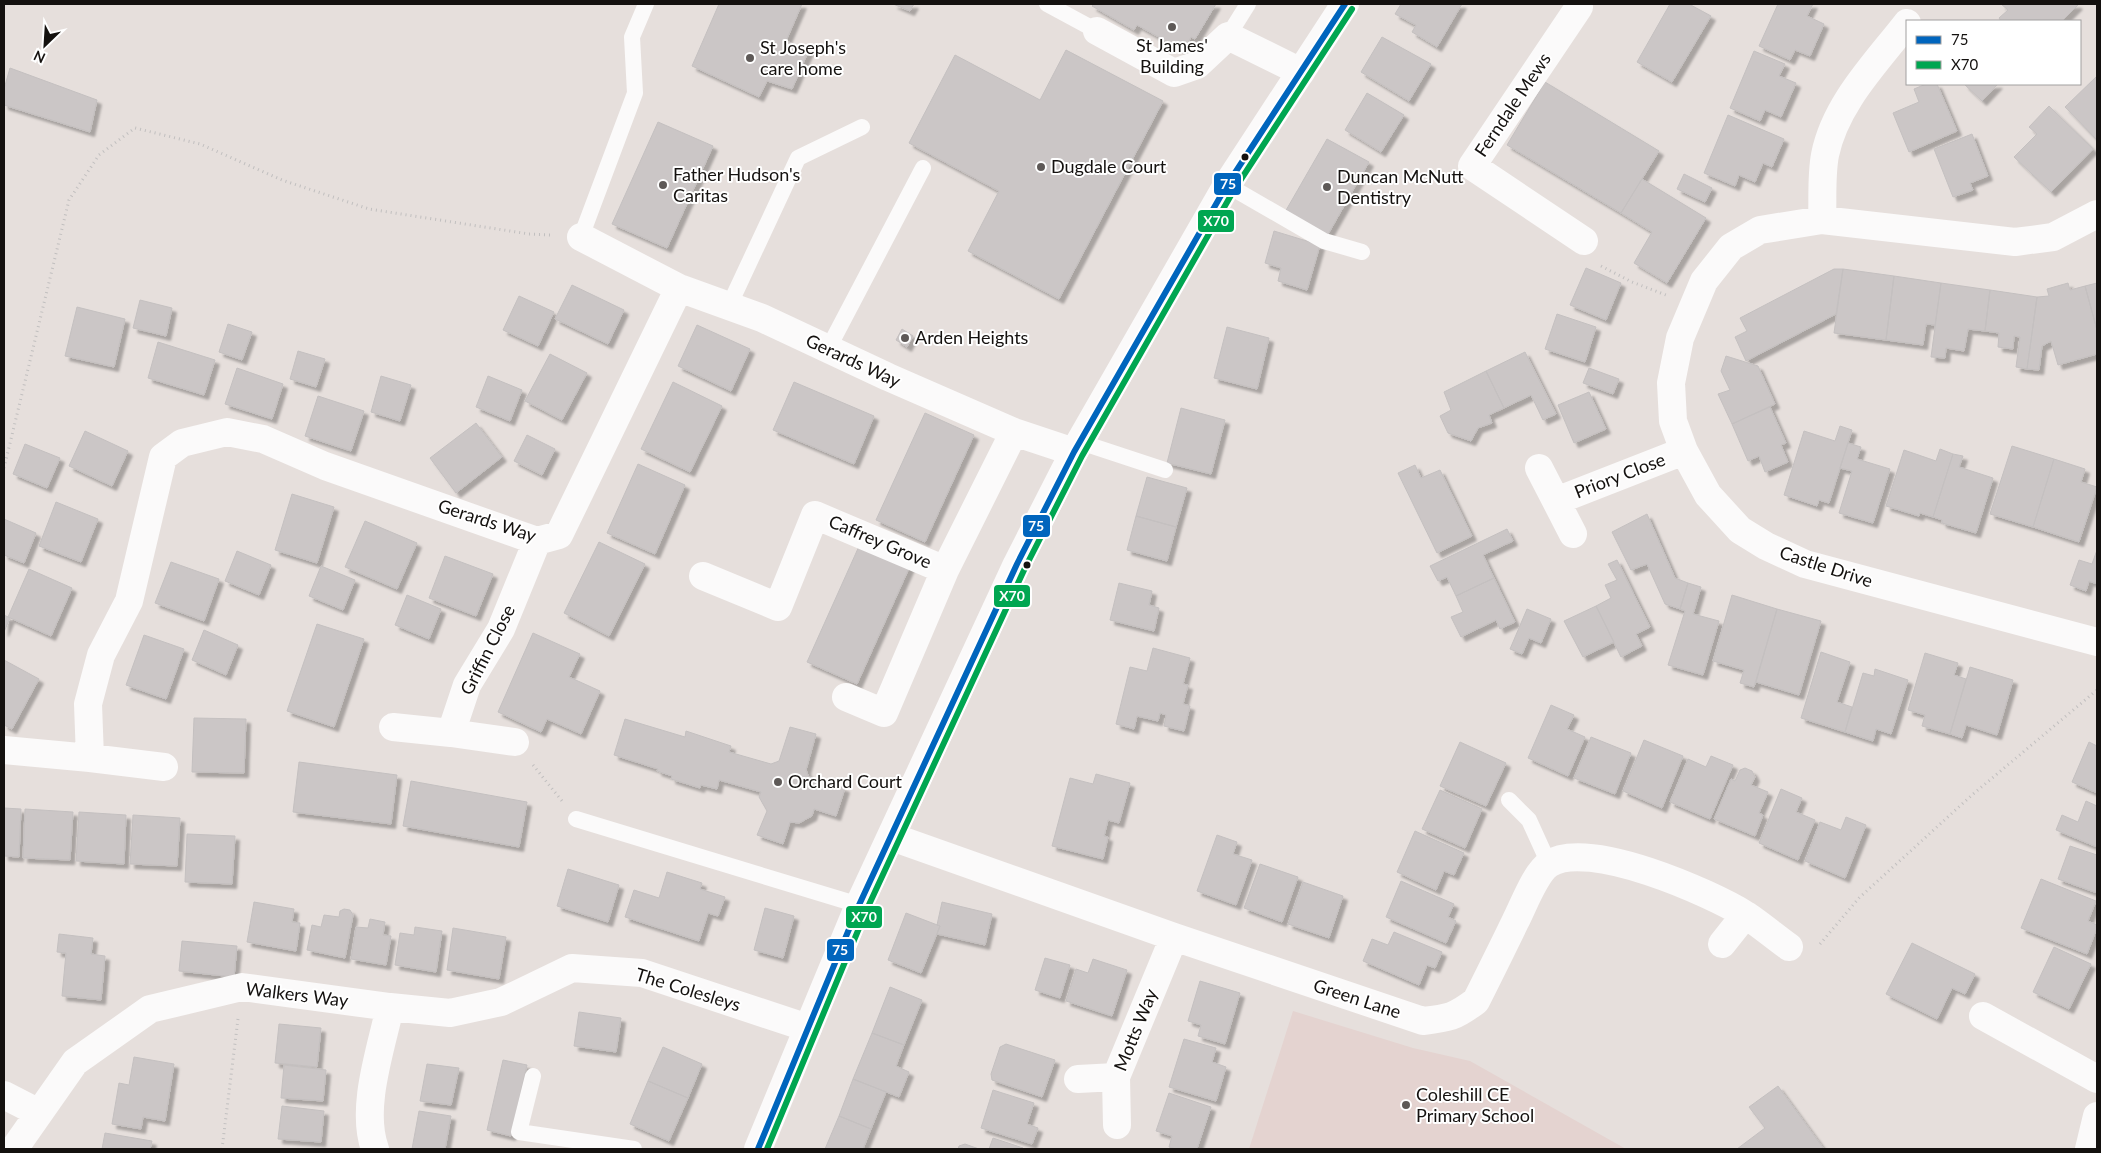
<svg xmlns="http://www.w3.org/2000/svg" width="2101" height="1153" viewBox="0 0 2101 1153" font-family="Lato,sans-serif">
<style>
.education{fill:#e4d3d0}
.building{fill:#cbc6c6;stroke:#c4c0c0;filter:url(#shadow)}
.lines{fill:none;stroke-linecap:round;stroke-linejoin:round}
.path{stroke:#c1bfbf;stroke-width:3;stroke-dasharray:1 4;stroke-linecap:butt}
.lane{stroke:#fbfafa;stroke-width:16}
.street{stroke:#fbfafa;stroke-width:28}
.secondary{stroke:#fbfafa;stroke-width:28}
.bus-1-casing{stroke:#fff;stroke-width:10}
.bus-2-casing{stroke:#fff;stroke-width:10}
.bus-1{stroke:#0065bd;stroke-width:6}
.bus-2{stroke:#00a651;stroke-width:6}
.poi-dot{fill:#5e5957;stroke:#fff;stroke-width:2}
.bus-dot{fill:#14110f;stroke:#fff;stroke-width:2}
.labels{text-anchor:middle;stroke-width:4;stroke-linejoin:round;paint-order:stroke}
.poi-label{font-size:18px;fill:#14110f;stroke:#fff;text-anchor:start}
.street-label{font-size:18px;fill:#14110f;stroke:#fff}
.line-badge{stroke:#fff;stroke-width:2}
.badge-label{font-size:14px;text-anchor:middle;font-weight:bold;fill:#fff}
</style>
<defs>
<filter id="shadow"><feDropShadow dx="4.5" dy="4.5" stdDeviation="1" flood-color="#0004"/></filter>
</defs>
<rect width="100%" height="100%" fill="#e6dfdc"/>
<!-- education -->
<path class="education" d="M1293,1011L1413,1048L1470,1061L1626,1149H1249Z"/>
<!-- building -->
<path class="building" d="M719,4H802L786,41L809,50L792,89L767,81L759,97L692,66Z
M893,4H914L910,11Z
M1094,4H1216L1195,39L1191,37L1184,51L1137,25L1134,30L1092,6Z
M1401,4H1462L1437,47L1412,32L1416,25L1395,14Z
M1670,4H1689L1711,16L1672,82L1637,62Z
M1778,4H1813L1807,16L1824,24L1810,56L1795,50L1790,60L1759,46Z
M2001,4H2077L2078,5L2062,21H2001L1999,18L2008,10Z
M1382,37L1431,64L1409,101L1361,72Z
M1066,50L1163,101L1059,299L968,251L999,191L909,143L955,55L1040,100Z
M1754,51L1785,64L1779,76L1796,83L1781,117L1765,110L1760,121L1730,108Z
M10,68L97,100L90,132L4,105V89Z
M2097,76V140L2065,107Z
M1545,82L1659,151L1621,213L1507,145Z
M1926,84H1937L1957,131L1909,152L1893,113L1919,102L1914,89Z
M1964,84H1998L1982,101Z
M1367,93L1404,115L1381,152L1345,130Z
M2049,106L2093,149L2051,192L2014,157L2037,134L2029,127Z
M1728,115L1784,139L1772,167L1763,163L1755,182L1739,175L1735,186L1704,173Z
M658,122L713,146L667,248L612,224Z
M1972,134L1988,176L1970,183L1973,190L1953,197L1934,149Z
M1327,139L1369,162L1327,236L1285,212Z
M1684,174L1712,188L1705,202L1677,189Z
M1642,179L1706,218L1667,283L1634,263L1652,232L1621,213Z
M1274,231L1320,245L1307,290L1278,281L1281,268L1265,263Z
M1586,268L1621,283L1606,320L1570,305Z
M1834,269H1843L1836,314L1746,361L1735,337L1747,331L1740,318Z
M1843,269L1894,276L1886,340L1834,333Z
M1894,276L1941,283L1935,325L1926,324L1923,345L1886,340Z
M1941,283L1990,290L1985,331L1968,329L1964,351L1946,348L1945,358L1931,357Z
M2068,283L2070,290L2085,286L2097,330V354L2058,365L2051,341L2042,346L2039,370L2027,369L2037,297L2049,296L2047,289Z
M2097,283V330L2085,286Z
M572,285L624,310L608,344L555,319Z
M1990,290L2037,297L2027,369L2016,367L2020,337L2014,336L2013,349L1998,347L1999,333L1985,331Z
M519,296L554,312L538,346L503,330Z
M140,300L172,308L166,336L133,328Z
M77,307L125,319L114,367L65,356Z
M1557,314L1596,327L1585,362L1545,349Z
M228,324L252,332L242,360L219,352Z
M697,325L750,349L731,391L678,366Z
M1227,327L1269,338L1257,389L1214,378Z
M902,329L913,336L907,347L896,340Z
M158,342L215,360L204,395L148,378Z
M298,351L325,359L316,387L290,379Z
M1525,352L1556,414L1543,420L1531,395L1504,408L1486,371Z
M550,354L587,373L562,420L525,401Z
M1726,356L1758,366L1775,404L1732,424L1718,394L1730,390L1721,371Z
M237,368L283,384L272,419L225,404Z
M1589,368L1619,379L1613,394L1583,383Z
M1486,371L1504,408L1489,415L1492,423L1478,428L1471,441L1448,433L1440,416L1451,410L1444,392Z
M381,376L411,385L400,421L371,412Z
M488,376L522,390L510,421L476,407Z
M673,382L722,406L690,472L641,449Z
M794,382L874,416L854,464L773,430Z
M1589,392L1606,429L1574,443L1558,405Z
M318,396L364,411L351,451L305,436Z
M1770,407L1786,443L1781,445L1788,462L1765,472L1759,456L1748,461L1732,424Z
M1181,408L1225,420L1211,474L1167,463Z
M925,413L974,435L925,542L876,520Z
M476,423L502,457L456,493L430,458Z
M1840,426L1852,430L1829,503L1819,500L1817,506L1784,495L1804,431L1835,441Z
M85,431L128,451L112,486L69,466Z
M527,435L555,449L542,475L514,461Z
M1848,443L1861,447L1857,459L1890,469L1873,523L1839,513L1852,471L1840,468Z
M25,444L60,458L47,488L13,474Z
M2012,446L2054,459L2033,527L1990,514Z
M1940,449L1953,454L1933,517L1920,513L1919,516L1886,506L1904,450L1936,461Z
M1953,454L1963,456L1959,467L1993,478L1976,533L1942,523V520L1933,517Z
M2054,459L2085,469L2081,482L2097,487L2079,542L2033,527Z
M638,464L685,485L655,554L607,533Z
M1415,465L1421,478L1440,470L1472,536L1437,553L1398,473Z
M1147,477L1187,488L1176,527L1136,516Z
M292,494L334,507L317,563L275,550Z
M56,502L98,519L81,562L39,546Z
M1647,514L1675,578L1688,583L1680,609L1665,604L1647,564L1631,570L1612,532Z
M1136,516L1176,527L1167,561L1127,550Z
M4,519L36,533L24,563L4,555Z
M365,521L417,543L397,589L345,567Z
M1507,529L1513,541L1483,555L1494,578L1456,596L1447,577L1438,581L1430,566Z
M599,542L645,564L609,636L564,613Z
M860,544L910,566L857,684L807,662Z
M2097,550V584L2089,581L2086,591L2070,585L2079,560L2092,564Z
M237,551L271,565L259,595L225,581Z
M445,556L493,574L476,616L429,598Z
M1617,560L1650,627L1636,634L1642,646L1621,657L1596,606L1611,598L1605,585L1617,580L1608,564Z
M171,562L219,579L204,621L155,603Z
M321,566L355,580L343,610L309,596Z
M29,569L72,588L51,636L8,617Z
M1494,578L1515,622L1500,629L1496,620L1461,637L1451,617L1463,612L1456,596Z
M1119,583L1152,591L1149,605L1159,608L1154,631L1110,620Z
M1688,583L1701,587L1693,614L1719,621L1703,675L1668,665L1685,611L1680,609Z
M407,595L441,609L429,639L395,625Z
M1732,595L1777,609L1754,687L1740,683L1744,670L1713,661Z
M1596,606L1614,642L1583,657L1564,621Z
M1527,609L1551,619L1541,643L1529,638L1522,654L1510,649Z
M1777,609L1821,621L1799,695L1756,682Z
M4,615L10,618L4,632Z
M317,624L364,639L334,727L287,711Z
M204,630L238,645L226,675L192,660Z
M533,633L580,654L569,677L600,691L581,734L547,719L541,732L498,712Z
M144,635L184,649L166,699L126,685Z
M1153,648L1190,658L1183,684L1188,685L1183,704L1190,706L1184,731L1164,726L1166,715L1160,713L1158,721L1137,716L1134,729L1116,724L1130,667L1147,671Z
M1821,652L1850,662L1837,702L1852,707L1845,732L1801,718Z
M1925,653L1958,663L1954,675L1966,679L1950,734L1922,726L1925,715L1908,710Z
M4,660L39,679L12,729L4,725Z
M1970,667L2013,680L1997,735L1966,725L1962,738L1950,734Z
M1875,669L1908,680L1891,734L1876,729L1873,741L1845,732L1863,673L1874,676Z
M1551,705L1574,715L1567,729L1585,737L1568,776L1528,758Z
M194,718L246,719L244,773L192,772Z
M625,719L685,737L686,731L731,746L729,752L771,764L779,761L790,727L816,734L806,770L809,777L845,788L836,816L814,809L812,816L799,823L790,822L783,844L757,835L767,811L759,797L761,792L719,780L717,789L701,785L700,788L671,779L672,776L657,771L658,769L614,755Z
M1591,737L1631,753L1615,794L1574,778Z
M1644,740L1683,756L1662,808L1623,791Z
M1460,742L1506,763L1486,806L1440,786Z
M2089,742L2097,746V793L2072,782Z
M1711,756L1733,765L1710,819L1670,802L1688,759L1706,767Z
M299,762L397,775L391,824L293,812Z
M1745,768L1752,771L1755,777L1751,785L1768,792L1759,813L1763,815L1755,836L1714,819L1731,779L1735,781L1740,770Z
M1096,774L1130,783L1119,823L1108,820L1104,836L1108,837L1103,859L1052,846L1070,778L1093,784Z
M411,781L527,802L519,847L403,826Z
M1781,789L1802,798L1796,812L1815,820L1798,860L1759,843Z
M1440,790L1482,809L1465,848L1422,829Z
M2086,801L2097,806V847L2056,830L2062,815L2078,822Z
M4,808L21,809L19,857L4,856Z
M25,809L73,812L70,860L23,858Z
M79,812L126,815L124,864L76,861Z
M133,815L180,818L177,866L130,864Z
M1846,817L1866,825L1845,878L1805,861L1820,822L1841,830Z
M1415,831L1464,853L1454,875L1444,871L1436,890L1397,872Z
M187,834L235,836L232,884L185,882Z
M1217,835L1237,842L1233,854L1252,860L1236,905L1197,891Z
M2070,846L2097,855V893L2058,879Z
M1260,864L1298,877L1282,922L1244,908Z
M568,869L619,885L608,922L557,906Z
M667,872L702,883L700,889L725,897L718,916L708,913L699,941L625,917L634,890L659,898Z
M2041,879L2096,901L2088,921L2097,925V928L2087,954L2021,928Z
M1401,881L1454,904L1448,917L1456,921L1446,943L1386,917Z
M1303,882L1343,896L1329,938L1288,924Z
M254,902L294,909L292,922L300,923L296,951L247,942Z
M942,902L992,914L985,945L937,934L940,926L937,925Z
M765,908L794,916L783,958L754,950Z
M344,909L350,910L353,915L345,958L307,950L312,925L321,927L324,915L339,917L340,911Z
M906,913L940,926L921,973L888,960Z
M370,919L385,922L383,935L391,936L386,965L351,959L356,927L368,928Z
M415,927L442,931L436,972L395,965L400,933L414,935Z
M453,928L506,937L499,979L447,970Z
M1394,932L1442,952L1435,968L1427,965L1419,985L1363,961L1372,939L1388,945Z
M59,934L93,938L91,954L105,956L101,1000L62,996L66,953L57,952Z
M182,941L237,946L234,977L179,971Z
M1912,943L1975,974L1965,994L1952,988L1937,1019L1886,994Z
M2054,947L2091,964L2069,1009L2033,992Z
M1045,958L1070,965L1060,998L1035,990Z
M1093,959L1127,970L1112,1016L1066,1001L1076,969L1088,973Z
M1200,981L1240,993L1225,1044L1198,1036L1201,1025L1188,1021Z
M890,987L922,1000L904,1045L872,1033Z
M579,1012L621,1018L616,1052L574,1046Z
M279,1024L321,1028L317,1067L275,1063Z
M872,1033L904,1045L896,1066L909,1072L899,1097L853,1079Z
M1184,1039L1216,1048L1212,1062L1226,1067L1216,1101L1169,1087Z
M1006,1044L1055,1060L1042,1097L992,1080L991,1074L1000,1047Z
M663,1047L702,1064L688,1098L648,1081Z
M134,1057L174,1064L165,1121L143,1117L141,1129L112,1124L119,1083L129,1085Z
M503,1060L527,1065L511,1136L487,1130Z
M427,1064L459,1068L451,1105L420,1101Z
M284,1065L326,1070L323,1101L281,1098Z
M853,1079L886,1092L871,1129L839,1116Z
M648,1081L688,1098L669,1141L630,1124Z
M1778,1086L1824,1149H1737L1765,1128L1749,1107Z
M993,1090L1034,1103L1027,1124L1038,1128L1032,1144L981,1128Z
M1169,1093L1211,1107L1197,1149H1176L1169,1147L1172,1136L1156,1131Z
M282,1106L324,1111L321,1142L278,1139Z
M419,1111L451,1116L445,1149H412Z
M839,1116L871,1129L863,1149H825Z
M105,1133L152,1141L150,1149H102Z
M993,1138L1023,1148L989,1149Z
M965,1144L979,1149H958L959,1146Z"/>
<g class="lines">
<!-- path -->
<path class="path" d="M1601,266L1632,282L1666,295
M4,468L69,200L99,155L135,128L200,144L282,180L369,209L529,234L550,235
M533,765L562,801
M1820,944L1859,898L1972,795L2097,690
M222,1149L238,1019"/>
<!-- lane -->
<path class="lane" d="M1047,4L1097,31
M1228,36L1248,4
M1227,185L1324,241L1362,252
M581,237L635,93L632,37L646,4
M729,306L798,158L862,127
M828,349L923,168
M1080,442L1165,470
M1509,800L1529,820L1549,864
M576,819L859,905
M533,1076L519,1132L634,1149"/>
<!-- street -->
<path class="street" d="M1579,7L1472,166L1584,241
M1097,31L1174,73L1197,65L1228,36L1301,72
M2097,214L2053,237L2015,242L1822,220L1760,230L1731,247L1704,281L1680,338L1671,383L1673,421L1684,451L1708,495L1740,530L1766,546L1805,564L2097,642
M1822,220C1823,200 1821,176 1825,155C1835,104 1876,63 1907,23
M581,237L679,288
M1539,468L1573,534
M1556,501L1684,451
M703,576L778,607L815,515L945,570
M846,697L884,713L945,570L1014,432
M393,727L451,733L467,685L501,629L537,541
M451,733L515,742
M4,750L90,758L164,767
M90,758L88,704L101,655L129,601L163,457L182,443L227,432L263,439L325,466L537,541L559,535L679,288L762,318L888,377L1014,432L1074,452
M892,837L1174,937L1423,1021C1449,1018 1455,1017 1476,1001C1489,975 1502,949 1515,922C1523,907 1535,873 1549,864C1587,838 1711,893 1746,915C1761,925 1775,937 1789,947
M1722,944L1745,915
M1983,1016L2097,1079
M1078,1079L1116,1077
M4,1095L39,1113
M1117,1125L1116,1077L1174,937
M14,1149L75,1062L150,1009L242,987L390,1007
M375,1149C360,1108 381,1049 390,1007L450,1013L501,1002L572,968L642,973L808,1028
M2089,1149L2097,1116"/>
<!-- secondary -->
<path class="secondary" d="M758,1149L859,905L1017,564L1074,452L1227,185L1345,4"/>
<!-- bus-1 casing -->
<g class="bus-1-casing">
<path id="bus-1" d="M758,1149L859,905L1017,564L1074,452L1227,185L1345,4"/>
</g>
<!-- bus-2 casing -->
<g class="bus-2-casing">
<path id="bus-2" d="M767,1149L867,909L1025,568L1082,456L1234,190L1352,9"/>
</g>
<!-- bus-1 -->
<use href="#bus-1" class="bus-1"/>
<!-- bus-2 -->
<use href="#bus-2" class="bus-2"/>
</g>
<!-- markers -->
<g class="poi-dot">
<circle cx="1172" cy="27" r="5"/>
<circle cx="750" cy="58" r="5"/>
<circle cx="1041" cy="167" r="5"/>
<circle cx="663" cy="185" r="5"/>
<circle cx="1327" cy="187" r="5"/>
<circle cx="905" cy="338" r="5"/>
<circle cx="778" cy="782" r="5"/>
<circle cx="1406" cy="1105" r="5"/>
</g>
<g class="bus-dot">
<circle cx="1245" cy="157" r="4.5"/>
<circle cx="1027" cy="565" r="4.5"/>
</g>
<g class="labels">
<!-- poi labels -->
<g class="poi-label">
<text x="1172" y="52" text-anchor="middle">St James'<tspan x="1172" dy="21">Building</tspan></text>
<text x="760" y="54">St Joseph's<tspan x="760" dy="21">care home</tspan></text>
<text x="1051" y="173">Dugdale Court</text>
<text x="673" y="181">Father Hudson's<tspan x="673" dy="21">Caritas</tspan></text>
<text x="1337" y="183">Duncan McNutt<tspan x="1337" dy="21">Dentistry</tspan></text>
<text x="915" y="344">Arden Heights</text>
<text x="788" y="788">Orchard Court</text>
<text x="1416" y="1101">Coleshill CE<tspan x="1416" dy="21">Primary School</tspan></text>
</g>
<!-- street labels -->
<g class="street-label">
<text transform="translate(1513 105) rotate(-56)" y="6">Ferndale Mews</text>
<text transform="translate(853 361) rotate(25)" y="6">Gerards Way</text>
<text transform="translate(1620 476) rotate(-21)" y="6">Priory Close</text>
<text transform="translate(487 521) rotate(18)" y="6">Gerards Way</text>
<text transform="translate(880 542) rotate(23)" y="6">Caffrey Grove</text>
<text transform="translate(1826 567) rotate(18)" y="6">Castle Drive</text>
<text transform="translate(488 650) rotate(-63)" y="6">Griffin Close</text>
<text transform="translate(688 990) rotate(17)" y="6">The Colesleys</text>
<text transform="translate(297 995) rotate(7)" y="6">Walkers Way</text>
<text transform="translate(1357 999) rotate(18)" y="6">Green Lane</text>
<text transform="translate(1136 1030) rotate(-68)" y="6">Motts Way</text>
</g>
</g>
<g class="line-badge">
<rect x="1213" y="172" width="29" height="24" rx="5" fill="#0065bd"/>
<rect x="1197" y="209" width="38" height="24" rx="5" fill="#00a651"/>
<rect x="1022" y="514" width="29" height="24" rx="5" fill="#0065bd"/>
<rect x="993" y="584" width="38" height="24" rx="5" fill="#00a651"/>
<rect x="845" y="905" width="38" height="24" rx="5" fill="#00a651"/>
<rect x="826" y="938" width="29" height="24" rx="5" fill="#0065bd"/>
</g>
<g class="badge-label">
<text x="1228" y="189">75</text>
<text x="1216" y="226">X70</text>
<text x="1036" y="531">75</text>
<text x="1012" y="601">X70</text>
<text x="864" y="922">X70</text>
<text x="840" y="955">75</text>
</g>
<!-- border -->
<rect width="2101" height="1153" fill="none" stroke="#14110f" stroke-width="10"/>
<!-- legend -->
<rect x="1906" y="20" width="175" height="65" fill="#ffffff" stroke="#a1a09f"/>
<rect x="1916" y="36" width="25" height="8" fill="#0065bd" stroke="#a1a09f"/>
<text x="1951" y="45" font-size="15" fill="#14110f">75</text>
<rect x="1916" y="61" width="25" height="8" fill="#00a651" stroke="#a1a09f"/>
<text x="1951" y="70" font-size="15" fill="#14110f">X70</text>
<!-- north arrow -->
<g transform="translate(45 45) rotate(205)" stroke="#ffffff" stroke-width="4" paint-order="stroke">
<path d="M0-4L9 19L0 12L-9 19Z" fill="#14110f"/>
<text y="-8" font-size="14" font-weight="bold" text-anchor="middle" fill="#14110f">N</text>
</g>
</svg>
